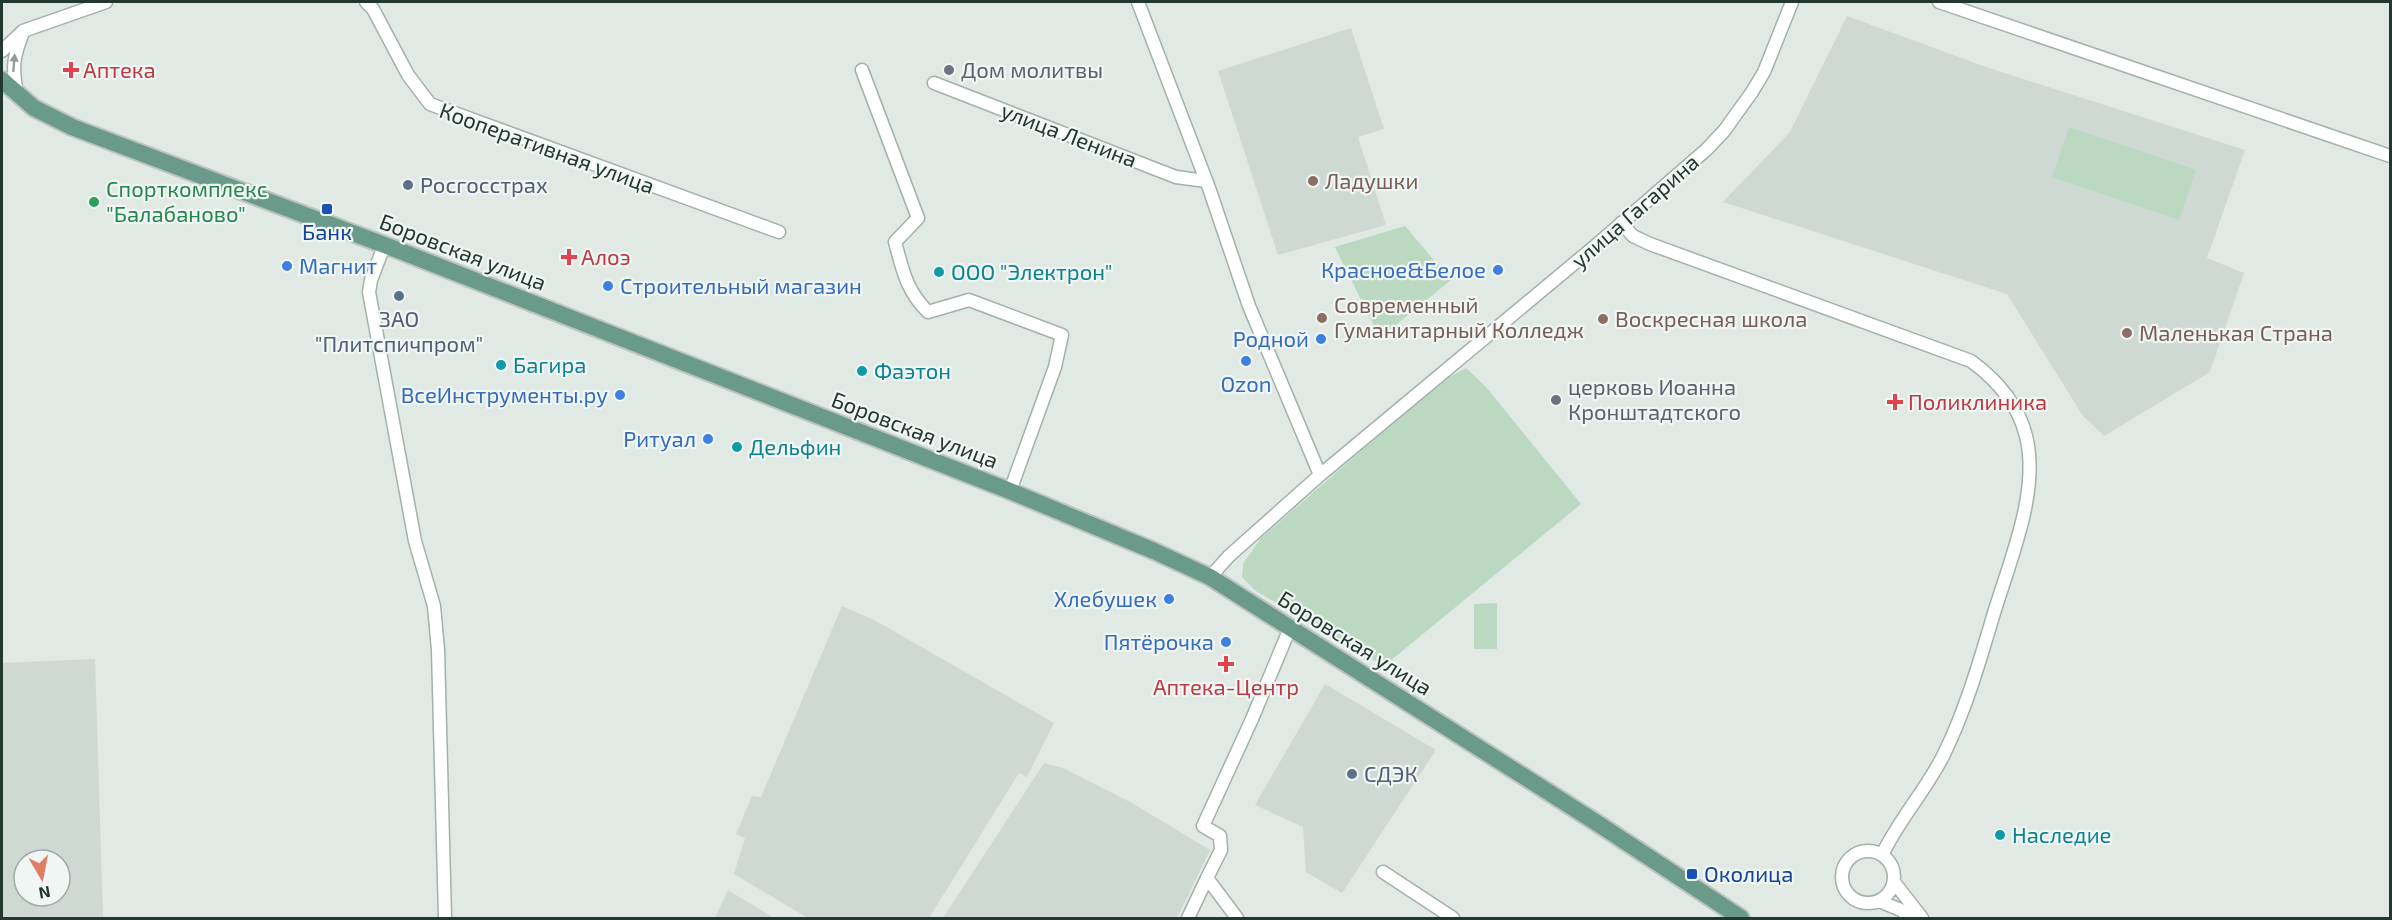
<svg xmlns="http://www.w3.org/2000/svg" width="2392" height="920" viewBox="0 0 2392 920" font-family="'Exo 2',sans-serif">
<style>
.built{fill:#ced9d3;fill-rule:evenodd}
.green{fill:#bbd8c1}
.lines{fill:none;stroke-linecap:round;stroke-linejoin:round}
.minor-casing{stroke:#a4b0ab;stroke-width:15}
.major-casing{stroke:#bdc3c1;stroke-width:20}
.minor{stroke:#fff;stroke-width:12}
.major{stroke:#699a8a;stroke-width:16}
.oneway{fill:#919b98}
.health-dot{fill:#e0444e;stroke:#f0f6f3;stroke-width:2}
.worship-dot{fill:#6b7280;stroke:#f0f6f3;stroke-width:2}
.education-dot{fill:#8d6e63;stroke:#f0f6f3;stroke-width:2}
.service-dot{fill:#5c6f8a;stroke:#f0f6f3;stroke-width:2}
.leisure-dot{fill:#2e9e5b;stroke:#f0f6f3;stroke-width:2}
.transit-dot{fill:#1a4fb4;stroke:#f0f6f3;stroke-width:2}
.shop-dot{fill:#3f7fe0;stroke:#f0f6f3;stroke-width:2}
.culture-dot{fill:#0f9aa8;stroke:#f0f6f3;stroke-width:2}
.labels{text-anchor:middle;stroke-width:4.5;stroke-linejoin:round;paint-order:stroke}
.health-label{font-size:22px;fill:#be3a42;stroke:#f0f6f3;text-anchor:start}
.worship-label{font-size:22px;fill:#5b616d;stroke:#f0f6f3;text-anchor:start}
.street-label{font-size:22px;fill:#233731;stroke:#f0f6f3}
.education-label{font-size:22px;fill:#785e54;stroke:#f0f6f3;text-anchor:start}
.service-label{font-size:22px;fill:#4e5e75;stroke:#f0f6f3;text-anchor:start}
.leisure-label{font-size:22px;fill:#27864d;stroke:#f0f6f3;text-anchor:start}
.transit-label{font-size:22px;fill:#164399;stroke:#f0f6f3}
.shop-label{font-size:22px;fill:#366cbe;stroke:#f0f6f3;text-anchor:end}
.culture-label{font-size:22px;fill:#0d838f;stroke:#f0f6f3;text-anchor:start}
</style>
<rect width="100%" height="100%" fill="#e0e9e4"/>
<!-- built -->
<path class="built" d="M1847,16L1986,67L2245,150L2207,258L2244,273L2210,372L2104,436L2083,416L2007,294L1723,202L1790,132Z
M1351,28L1384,129L1358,137L1386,225L1278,255L1218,71Z
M842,606L876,621L1054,723L1027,777L1019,773L929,918H808L734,874L745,838L736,834L752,796L761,797Z
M95,659L103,918H2V663ZM24,860H60V896H24Z
M1325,684L1436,750L1342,893L1306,872L1303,827L1255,805Z
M1044,763L1063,768L1132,803L1210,850L1177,918H943Z
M728,890L774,918H715Z"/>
<!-- green -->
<path class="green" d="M2069,127L2196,170L2179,220L2052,177Z
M1405,226L1451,280L1380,338L1335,247Z
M1466,368L1486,387L1581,504L1384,666L1256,591L1242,577L1243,564L1261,538L1439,383Z
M1497,603V649H1474V604Z"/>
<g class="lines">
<!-- minor casing -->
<g class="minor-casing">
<path id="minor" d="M366,2L373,9L408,75L430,104L779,232
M1138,2L1209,188L1249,306L1320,475
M1939,2L2390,156
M2,51L23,31L106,2
M862,70L918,218L895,242C903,271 906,290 928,312L969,300L1062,335L1055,367L1010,491
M934,83L1176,177L1206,181
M17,94C12,67 13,58 23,32
M1621,223L1633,236L1650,244L1971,361C1997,380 2018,404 2026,436C2040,491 2010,560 1994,613C1980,660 1966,709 1944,754C1927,789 1899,819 1882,855
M384,246L371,280L369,292L415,541L434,606L438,650L445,918
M1210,577L1229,556L1320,475L1594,247L1706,150L1724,131L1752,92L1764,72L1792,2
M1842 877a26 26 0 1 1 52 0a26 26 0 1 1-52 0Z
M1383,872L1453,918
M1894,882L1922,918
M1879,901L1901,910L1911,918
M1188,918L1207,878
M1237,918L1207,878L1221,850L1220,836L1203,826L1252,719L1290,628"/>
</g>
<!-- major casing -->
<g class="major-casing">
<path id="major" d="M2,80L34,108L72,127L395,249L1010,491L1154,551L1210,577L1597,823L1741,918"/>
</g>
<!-- minor -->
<use href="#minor" class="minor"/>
<!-- major -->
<use href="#major" class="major"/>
</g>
<!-- one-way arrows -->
<defs><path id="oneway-solid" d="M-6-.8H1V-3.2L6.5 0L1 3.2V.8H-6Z" transform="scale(1.5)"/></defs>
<use class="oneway" href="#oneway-solid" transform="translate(14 63) rotate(-85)"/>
<!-- markers -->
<g class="health-dot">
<path d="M68 61h6v6h6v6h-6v6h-6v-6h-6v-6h6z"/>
<path d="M566 248h6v6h6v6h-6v6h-6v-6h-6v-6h6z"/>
<path d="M1892 393h6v6h6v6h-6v6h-6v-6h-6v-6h6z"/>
<path d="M1223 655h6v6h6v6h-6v6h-6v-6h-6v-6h6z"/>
</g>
<g class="worship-dot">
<circle cx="949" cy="70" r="6"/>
<circle cx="1556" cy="400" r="6"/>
</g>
<g class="education-dot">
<circle cx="1313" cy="181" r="6"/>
<circle cx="1322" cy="318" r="6"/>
<circle cx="1603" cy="319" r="6"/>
<circle cx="2127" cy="333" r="6"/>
</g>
<g class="service-dot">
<circle cx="408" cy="185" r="6"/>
<circle cx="399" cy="296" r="6"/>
<circle cx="1352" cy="774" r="6"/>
</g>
<circle class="leisure-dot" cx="94" cy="202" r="6"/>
<g class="transit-dot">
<rect x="321" y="203" width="12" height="12" rx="3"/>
<rect x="1686" y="868" width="12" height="12" rx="3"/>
</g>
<g class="shop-dot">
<circle cx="287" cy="266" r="6"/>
<circle cx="1498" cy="270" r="6"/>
<circle cx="608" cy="286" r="6"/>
<circle cx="1321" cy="339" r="6"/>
<circle cx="1246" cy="361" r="6"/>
<circle cx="620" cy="395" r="6"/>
<circle cx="708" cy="439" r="6"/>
<circle cx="1169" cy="599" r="6"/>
<circle cx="1226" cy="642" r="6"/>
</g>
<g class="culture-dot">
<circle cx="939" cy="272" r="6"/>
<circle cx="501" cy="365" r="6"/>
<circle cx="862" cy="371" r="6"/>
<circle cx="737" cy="447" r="6"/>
<circle cx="2000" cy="835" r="6"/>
</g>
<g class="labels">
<!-- health labels -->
<g class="health-label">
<text x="83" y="78">Аптека</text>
<text x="581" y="265">Алоэ</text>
<text x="1908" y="410">Поликлиника</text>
<text x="1226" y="695" text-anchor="middle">Аптека-Центр</text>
</g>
<!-- worship labels -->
<g class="worship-label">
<text x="961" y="78">Дом молитвы</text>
<text x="1568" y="395">церковь Иоанна<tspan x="1568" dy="25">Кронштадтского</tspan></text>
</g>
<!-- street labels -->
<g class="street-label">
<text transform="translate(1069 135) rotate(21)" y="8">улица Ленина</text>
<text transform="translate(547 148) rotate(20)" y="8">Кооперативная улица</text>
<text transform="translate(1635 211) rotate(-41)" y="8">улица Гагарина</text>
<text transform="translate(463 252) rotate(21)" y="8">Боровская улица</text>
<text transform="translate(915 430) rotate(21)" y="8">Боровская улица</text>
<text transform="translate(1355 643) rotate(32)" y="8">Боровская улица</text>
</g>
<!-- education labels -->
<g class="education-label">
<text x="1325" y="189">Ладушки</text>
<text x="1334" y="313">Современный<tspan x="1334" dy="25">Гуманитарный Колледж</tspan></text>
<text x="1615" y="327">Воскресная школа</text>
<text x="2139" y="341">Маленькая Страна</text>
</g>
<!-- service labels -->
<g class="service-label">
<text x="420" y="193">Росгосстрах</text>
<text x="399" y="327" text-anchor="middle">ЗАО<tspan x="399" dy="25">"Плитспичпром"</tspan></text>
<text x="1364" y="782">СДЭК</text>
</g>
<!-- leisure labels -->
<g class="leisure-label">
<text x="106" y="197">Спорткомплекс<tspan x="106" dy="25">"Балабаново"</tspan></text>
</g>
<!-- transit labels -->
<g class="transit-label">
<text x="327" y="240">Банк</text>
<text x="1704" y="882" text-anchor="start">Околица</text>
</g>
<!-- shop labels -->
<g class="shop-label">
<text x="299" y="274" text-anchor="start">Магнит</text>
<text x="1486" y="278">Красное&amp;Белое</text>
<text x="620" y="294" text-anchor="start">Строительный магазин</text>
<text x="1309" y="347">Родной</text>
<text x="1246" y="392" text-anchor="middle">Ozon</text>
<text x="608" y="403">ВсеИнструменты.ру</text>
<text x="696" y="447">Ритуал</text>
<text x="1157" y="607">Хлебушек</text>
<text x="1214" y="650">Пятёрочка</text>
</g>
<!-- culture labels -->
<g class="culture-label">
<text x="951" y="280">ООО "Электрон"</text>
<text x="513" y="373">Багира</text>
<text x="874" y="379">Фаэтон</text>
<text x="749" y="455">Дельфин</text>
<text x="2012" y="843">Наследие</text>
</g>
</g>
<!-- border -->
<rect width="2392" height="920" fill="none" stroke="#233731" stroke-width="6"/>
<!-- north arrow -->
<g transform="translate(42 878) rotate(170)"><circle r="28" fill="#f0f6f3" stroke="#9eaaa5" stroke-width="1.5"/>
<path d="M0-4.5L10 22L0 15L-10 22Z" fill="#e27c65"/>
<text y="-9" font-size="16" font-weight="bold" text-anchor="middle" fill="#233731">N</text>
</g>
</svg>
